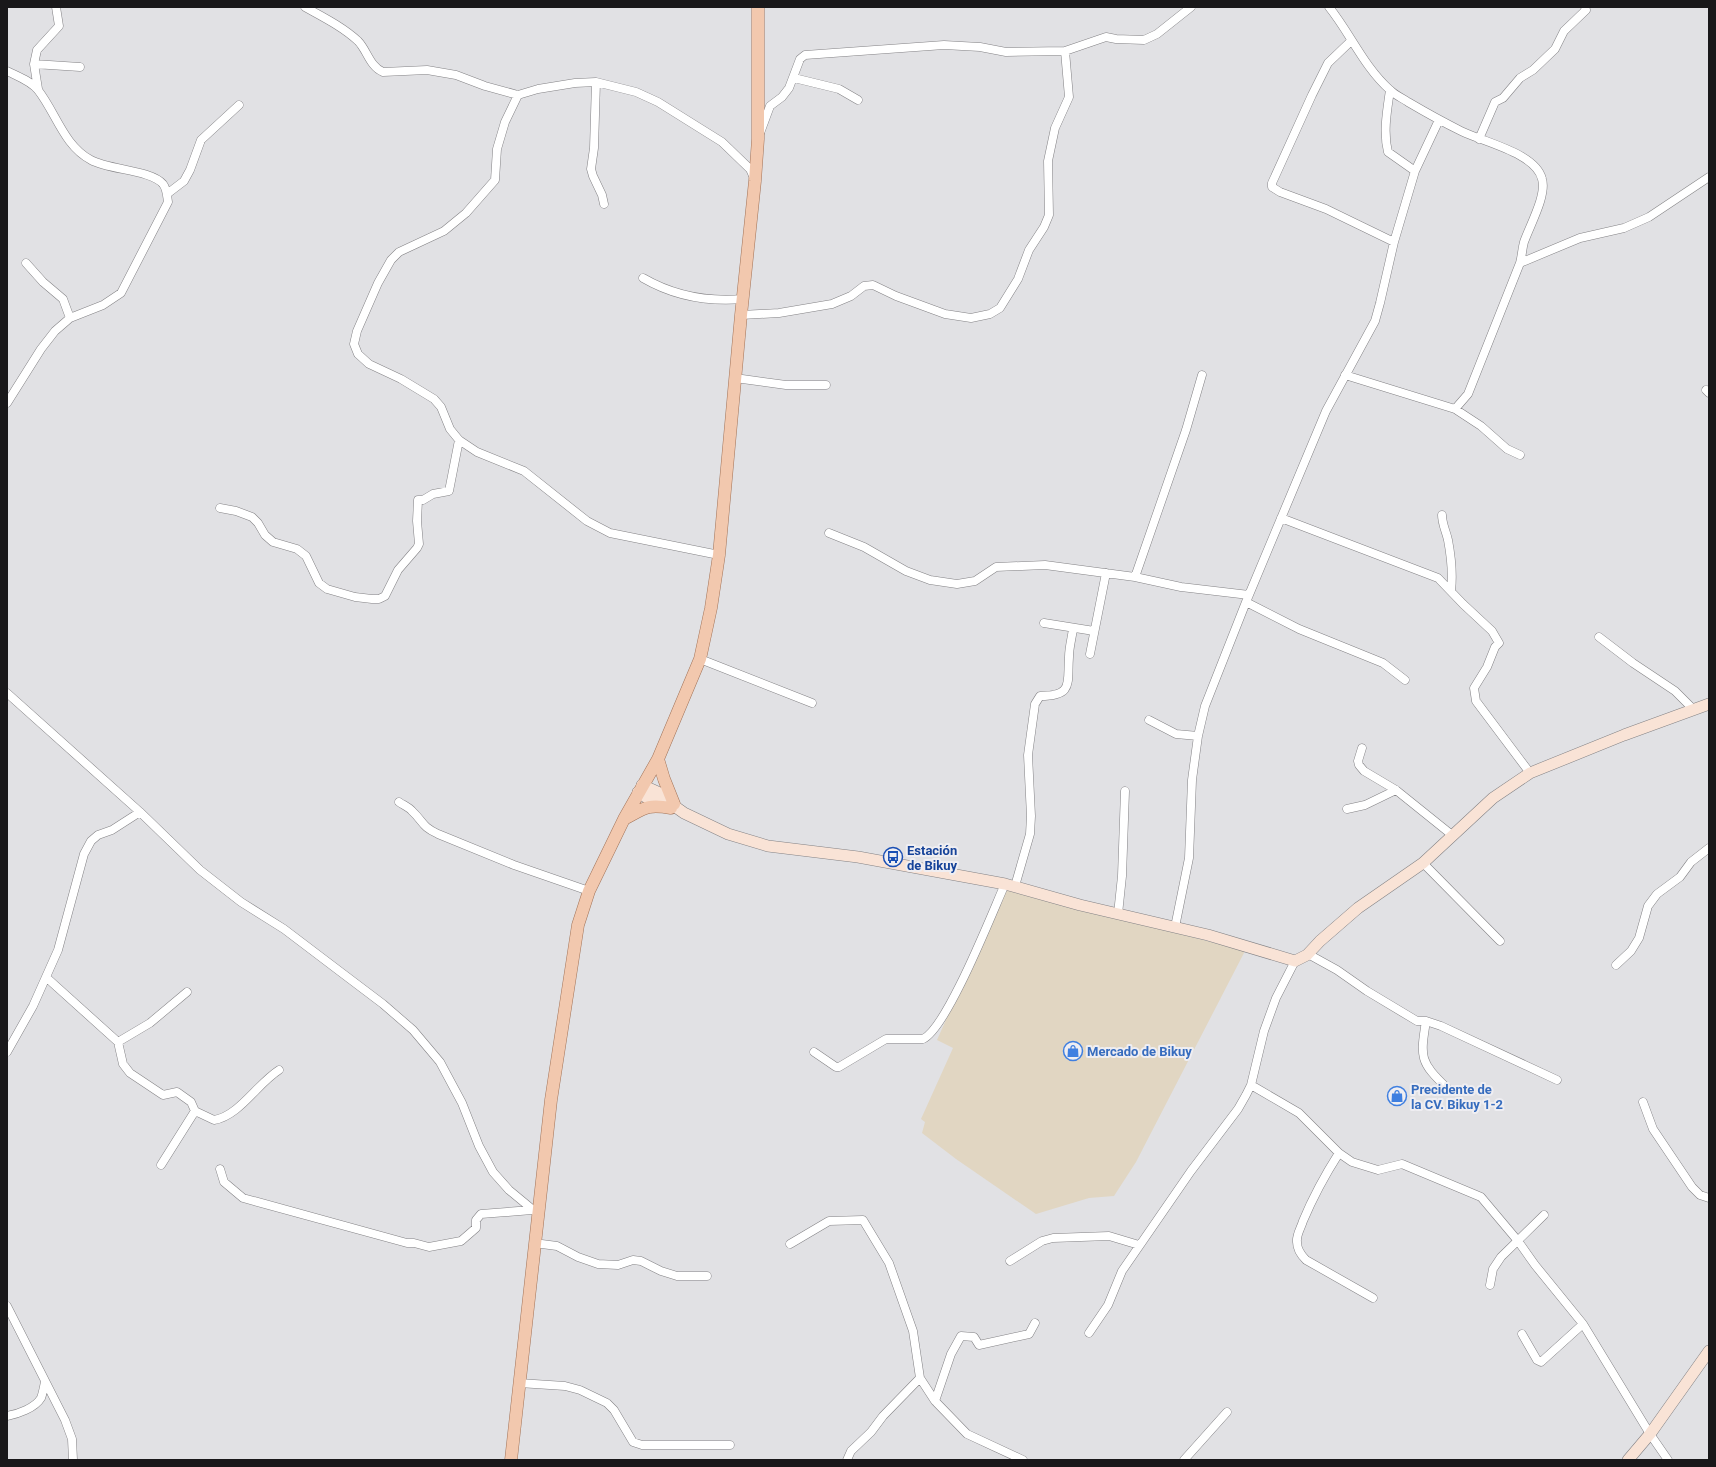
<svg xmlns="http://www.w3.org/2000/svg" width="1716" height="1467" viewBox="0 0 1716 1467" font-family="Roboto,sans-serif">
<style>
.commercial{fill:#e1d6c2}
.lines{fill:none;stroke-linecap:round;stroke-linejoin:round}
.street-casing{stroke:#838285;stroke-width:9}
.secondary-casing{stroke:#838285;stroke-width:12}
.primary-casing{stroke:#a17257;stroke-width:13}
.street{stroke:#fff;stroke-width:8}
.secondary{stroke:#f9e3d6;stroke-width:11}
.primary{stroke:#f2c8ae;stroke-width:12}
.labels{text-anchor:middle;stroke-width:4;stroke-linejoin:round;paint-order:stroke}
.transit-label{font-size:13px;font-weight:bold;fill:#164399;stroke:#efeef2;text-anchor:start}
.shop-label{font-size:13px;font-weight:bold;fill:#366cbe;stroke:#efeef2;text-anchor:start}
</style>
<rect width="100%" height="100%" fill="#e1e1e4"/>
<!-- commercial -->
<path class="commercial" d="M1005,887L1245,951L1136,1162L1114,1196L1089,1198L1036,1214L956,1159L922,1133L925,1122L921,1119L953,1048L937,1040Z"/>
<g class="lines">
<!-- street casing -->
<g class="street-casing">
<path id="street" d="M305,7C323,17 343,27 358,41C367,50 370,67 383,72L427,70L456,75L485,86L518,95L538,89L575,83L596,82L636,92L658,102L722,142L750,169L754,178
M1329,7C1350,33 1364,67 1390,90C1395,95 1402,98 1408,102C1425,112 1443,122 1461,131C1483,142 1536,153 1542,179C1547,195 1530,225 1524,242C1522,249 1522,256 1520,263
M1351,41L1328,63L1312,95L1272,183V187L1280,192L1326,209L1394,242
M34,64L80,67
M7,71C17,76 31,81 38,90C56,113 64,146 91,160C109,170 151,170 163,184C167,189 167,196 168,202L121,293L103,305L70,318L55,331L41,349L7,403
M794,78L839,89L858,100
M596,82L594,148L591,169L593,176L602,195L604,204
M38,89L34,64L37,50L59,26L56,7
M1390,90C1387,111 1383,132 1388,152L1415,171
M518,95L505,122L497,149L495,180L466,213L444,231L399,252L391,260L378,283L357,331L354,344L358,354L369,364L401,379L434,399L441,407L450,429L459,440L477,452L524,471L587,521L610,533L719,555
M760,133L770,106L782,97L789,88L800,59L805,55L944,45L980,47L1006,52L1065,51L1106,37L1116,39L1144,40L1157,34L1191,7
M1479,139L1495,102L1503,98L1520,78L1533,70L1555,49L1564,31L1586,10L1585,7
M167,194L184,181L190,170L201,140L239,105
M26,263L43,282L63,299L70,318
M643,278C674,296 708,302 743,299
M741,315L779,313L832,304L851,296L864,286L873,285L896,296L945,314L971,318L990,314L1000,308L1018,279L1029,250L1044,227L1049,215L1048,161L1055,128L1069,97L1065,51
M1345,375L1455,409L1481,426L1507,449L1520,455
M735,378L786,385H826
M1706,390L1709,393
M1455,409L1468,394L1520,263L1580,238L1624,228L1649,217L1709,177
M220,508L236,511L252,517L258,523L265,535L273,542L297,549L306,556L319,583L327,589L355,597L372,599H379L385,596L398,570L417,548L419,544L417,521L418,500H423L433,494L449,491L459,440
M1442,515C1442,524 1446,531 1448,540C1451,556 1453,574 1451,591
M1281,518L1438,578L1463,604L1492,631L1499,643L1495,647L1487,667L1474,688L1476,701L1530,773
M829,533L864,547L906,571L930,580L957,584L975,581L996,567L1045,565L1135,577L1181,587L1249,595
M1135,577L1186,430L1202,375
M1246,602L1299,629L1383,663L1405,680
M1044,623L1094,631
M1599,637L1633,663L1675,691L1694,710
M1090,654L1106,573
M700,659L812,703
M7,693L140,812L200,870L241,902L284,929L342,973L383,1004L413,1030L440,1062L462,1103L479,1146L493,1172L509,1190L538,1214
M1149,720L1176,734L1198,736
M1362,748L1358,761L1359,765L1364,771L1396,790L1452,835
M399,802C403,805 409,807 412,811C424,822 421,826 438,834L514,865L589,891
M1347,809L1365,805L1396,790
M1423,863L1500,941
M1015,886L1030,834L1031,816L1028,755L1035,704L1040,696C1074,696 1067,683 1069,657C1069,647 1072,638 1073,628
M1118,914L1122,876L1125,791
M1175,927L1189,858L1192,780L1198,736L1205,706L1246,602L1326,411L1375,321L1380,303L1394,242L1415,171L1439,120
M1308,954L1337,970L1367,991L1417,1021H1426L1441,1026L1557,1080
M1616,965L1631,951L1639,938L1648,906L1657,894L1680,877L1691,862L1709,848
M47,978L118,1042L150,1023L187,992
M1426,1021C1420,1058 1420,1062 1447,1088
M118,1042L123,1064L130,1073L163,1095L177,1092L191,1102L195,1111L161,1165
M7,1052L33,1006L58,950L84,854L91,841L98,835L112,830L140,812
M814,1052L836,1067H839L886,1039H923C947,1028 992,913 1005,884
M1251,1085L1299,1113L1339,1153L1352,1162L1378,1170L1402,1164L1481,1197L1518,1241L1535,1265L1583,1324L1650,1434L1668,1460
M1643,1102L1653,1129L1692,1187L1700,1195L1709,1198
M195,1111L214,1120C239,1116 257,1084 279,1070
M1339,1153C1325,1175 1313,1197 1303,1221C1301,1228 1296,1235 1297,1242C1297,1250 1301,1255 1306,1260L1373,1298
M220,1169L224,1182L243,1198L407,1243H414L429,1247L461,1241L476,1228V1220L481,1214L532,1210
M534,1243L557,1246L578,1257L598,1264L618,1265L633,1260L641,1261L661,1271L677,1276H707
M790,1244L829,1221L863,1220L889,1263L913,1331L920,1378L935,1401
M1010,1261L1042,1241L1053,1238L1109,1236L1139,1245
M1490,1285L1493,1269L1501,1257L1544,1215
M7,1306L65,1420L72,1439L73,1460
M1089,1333L1108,1305L1122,1271L1191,1171L1238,1109L1246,1095L1251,1085L1264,1031L1276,998L1295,961
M1522,1334L1537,1360L1541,1362L1583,1324
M519,1383L565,1386L580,1390L607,1403L614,1410L633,1442L642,1445H730
M7,1416C18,1414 35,1408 41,1398C43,1393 44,1386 45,1382
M847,1460L851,1451L871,1432L883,1416L920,1378
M1023,1460L967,1434L935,1401L951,1354L961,1336L974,1337L979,1345L1029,1334L1035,1323
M1184,1460L1227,1412"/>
</g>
<!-- secondary casing -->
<g class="secondary-casing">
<path id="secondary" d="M642,785L664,795L677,808L684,813L728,834L768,846L858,857L1005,884L1080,905L1208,935L1295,961L1307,955L1320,941L1358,908L1423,863L1493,798L1530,773L1624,735L1709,704
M638,792L657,804L665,806
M1628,1460L1650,1434L1709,1351"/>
</g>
<!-- primary casing -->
<g class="primary-casing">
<path id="primary" d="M658,759L664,779L674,804
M624,819C645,808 646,804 671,808
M511,1460L551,1100L578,925L589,891L624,819L658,759L700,659L711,608L719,555L741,315L755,181L758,139V7"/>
</g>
<!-- street -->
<use href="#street" class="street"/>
<!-- secondary -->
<use href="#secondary" class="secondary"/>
<!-- primary -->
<use href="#primary" class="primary"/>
</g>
<!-- icons -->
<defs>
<g id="bus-ring" transform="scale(1)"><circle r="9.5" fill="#efeef2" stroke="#1a4fb4" stroke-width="1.5"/><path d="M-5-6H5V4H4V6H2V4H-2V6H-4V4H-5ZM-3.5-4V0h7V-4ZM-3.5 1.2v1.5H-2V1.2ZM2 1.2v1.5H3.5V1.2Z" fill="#1a4fb4"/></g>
<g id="shop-ring" transform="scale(1)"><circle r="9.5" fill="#efeef2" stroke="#3f7fe0" stroke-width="1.5"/><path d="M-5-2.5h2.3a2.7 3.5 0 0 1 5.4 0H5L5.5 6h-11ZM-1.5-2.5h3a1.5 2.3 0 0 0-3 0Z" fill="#3f7fe0"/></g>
</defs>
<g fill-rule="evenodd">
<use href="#bus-ring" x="893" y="857"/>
<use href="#shop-ring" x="1073" y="1051"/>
<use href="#shop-ring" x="1397" y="1096"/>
</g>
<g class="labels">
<!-- transit labels -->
<g class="transit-label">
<text x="907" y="855">Estación<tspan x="907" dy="15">de Bikuy</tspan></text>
</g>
<!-- shop labels -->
<g class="shop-label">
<text x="1087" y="1056">Mercado de Bikuy</text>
<text x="1411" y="1094">Precidente de<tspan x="1411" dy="15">la CV. Bikuy 1-2</tspan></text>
</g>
</g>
<!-- border -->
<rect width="1716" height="1467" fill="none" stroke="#19181a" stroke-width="16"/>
</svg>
